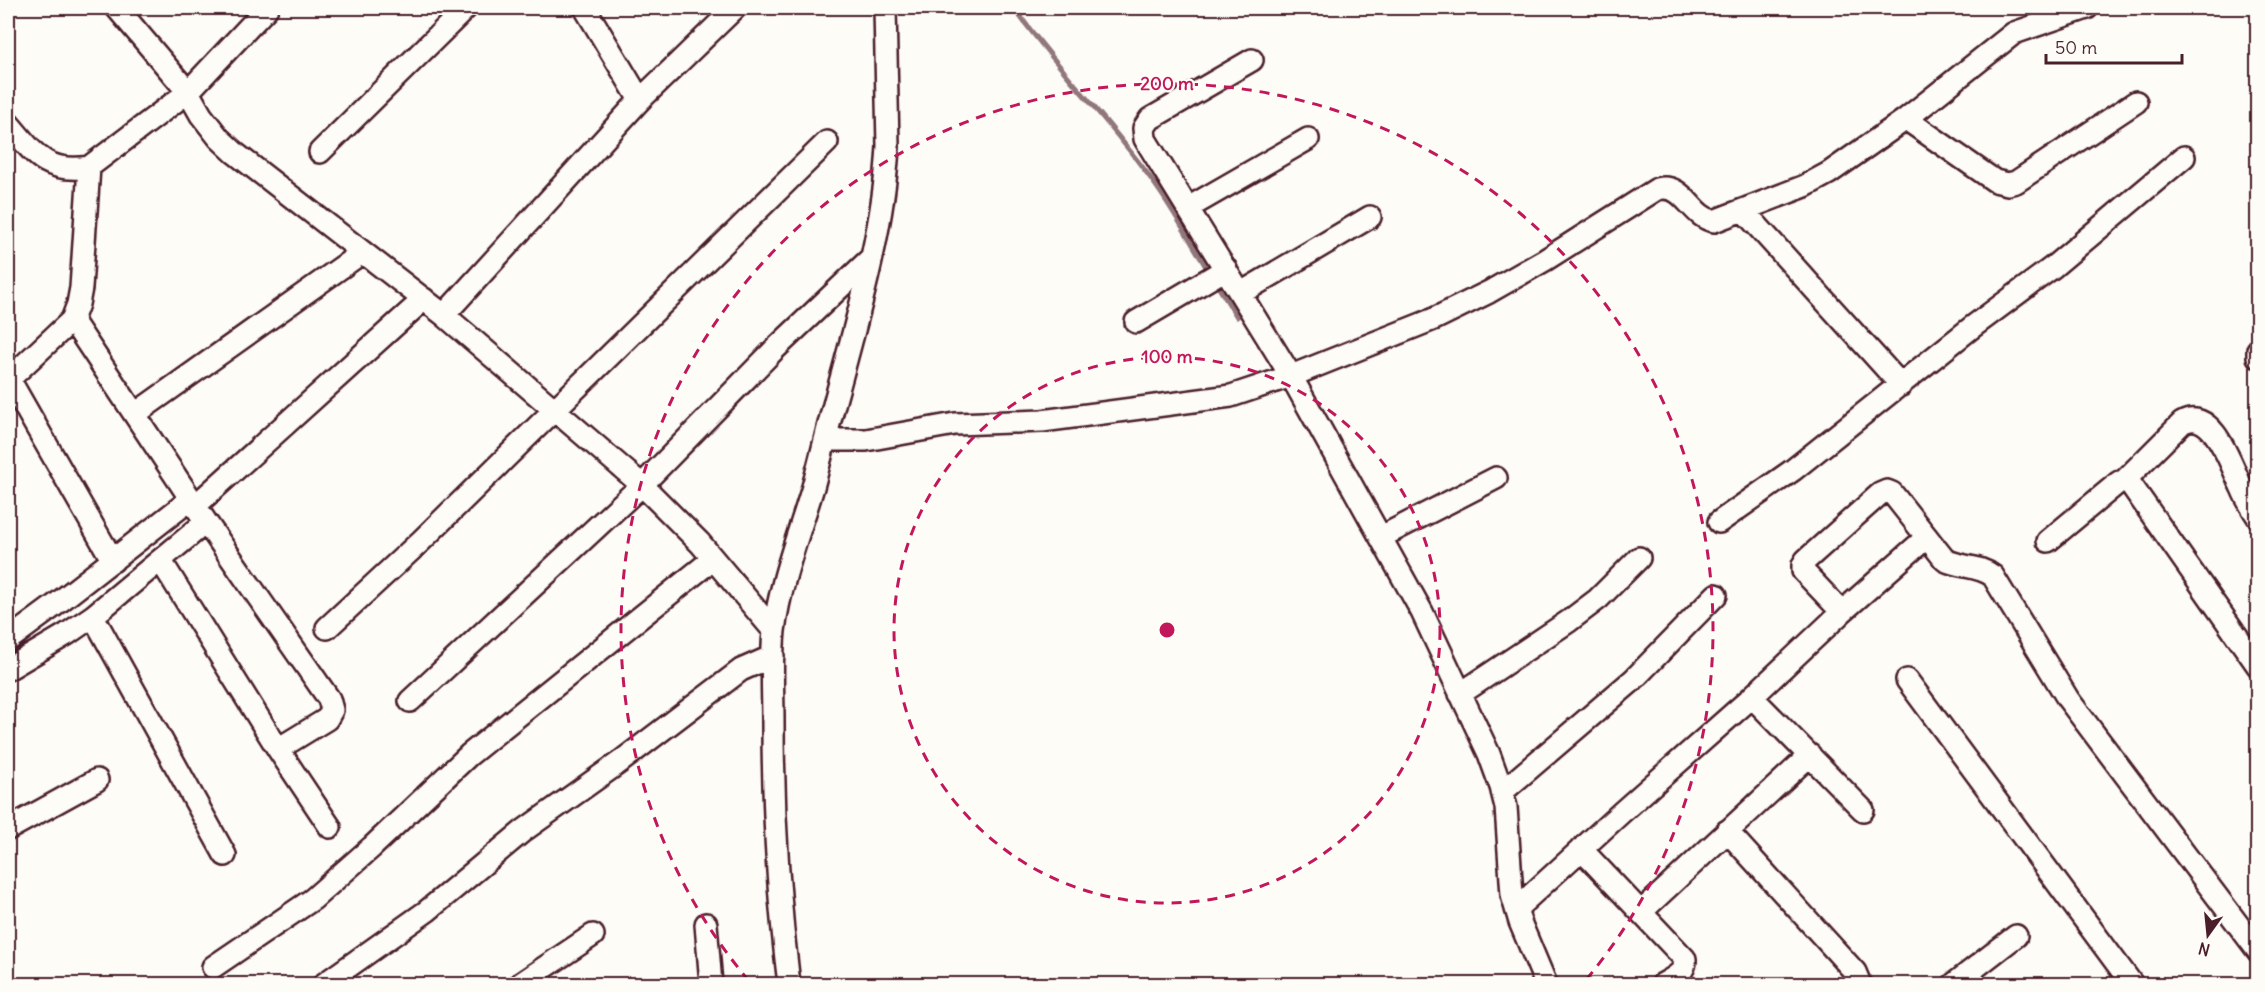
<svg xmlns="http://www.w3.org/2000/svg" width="2265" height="992" viewBox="0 0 2265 992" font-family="Delius,sans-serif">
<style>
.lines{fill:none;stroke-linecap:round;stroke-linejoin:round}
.stream{stroke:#91777b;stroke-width:5}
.minor-casing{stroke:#4a1f2b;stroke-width:26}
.minor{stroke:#fdfcf7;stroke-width:21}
.ring{fill:none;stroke:#c2185b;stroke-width:3;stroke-dasharray:10 8}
.centre{fill:#c2185b;stroke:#fdfcf7;stroke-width:3}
.ring-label{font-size:18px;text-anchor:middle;font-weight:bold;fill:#c2185b;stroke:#fdfcf7;stroke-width:4.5;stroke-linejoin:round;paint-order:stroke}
</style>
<rect width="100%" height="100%" fill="#fdfcf7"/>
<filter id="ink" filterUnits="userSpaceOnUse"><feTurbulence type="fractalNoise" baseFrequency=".0167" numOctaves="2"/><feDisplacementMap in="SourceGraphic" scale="12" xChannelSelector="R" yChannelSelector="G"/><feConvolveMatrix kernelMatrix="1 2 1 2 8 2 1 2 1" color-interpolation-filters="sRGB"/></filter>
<g filter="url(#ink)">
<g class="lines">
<!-- stream -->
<path class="stream" d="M1014,8C1059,71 1115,126 1159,190C1177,216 1193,245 1209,272
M1214,280L1237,317"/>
<!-- minor casing -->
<g class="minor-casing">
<path id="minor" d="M117,8L188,92L201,115L219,138L235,153L444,315L642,485L700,543L774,631
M585,8L640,100
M1252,60L1150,119L1144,128L1145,139L1291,376L1422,612L1489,754L1501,787L1506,807L1512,895L1520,922L1546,984
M1906,119L1995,181L2008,184L2016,182L2136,102
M8,123C34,153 45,174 89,167L188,92L267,8
M320,152L466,8
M1188,208L1308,139
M1743,210L1901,385
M1241,293L1370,217
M444,315L640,100L735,8
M72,320L206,522L329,699L332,710L327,719L278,749
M1136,322L1226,269
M2258,350V357
M9,379L113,561
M8,380L72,320L78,304L81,288L89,167
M135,414L363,252
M827,440H866L955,424L1042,421L1231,396L1291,376L1434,319L1489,292L1545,260L1657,189C1685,182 1690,217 1714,221L1805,186L1829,173L1906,119L2014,33L2087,8
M2125,480L2182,423C2213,405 2232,468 2242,488C2246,498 2252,508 2258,517
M195,506L424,299
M1719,522L1793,470L1971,328L2053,267L2184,157
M1381,537L1496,478
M2048,541L2119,482H2129L2258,666
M161,561L278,749L330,827
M1842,612L1803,571V565L1806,560L1880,494L1887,491L1892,493L1945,560C1961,568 1979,565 1993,576L2068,699L2258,951
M93,616L225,855
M327,628L421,541L827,142
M8,640L54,606L191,499
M8,669L67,634L93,616L206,522
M1907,680L2132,984
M1460,694L1569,621L1598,599L1639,558
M1752,697L1863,810
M410,701L642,485L775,349L871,258
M1502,792L1633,680L1716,595
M8,829L97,780
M1727,831L1855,972L1860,984
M1581,849L1685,959C1686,973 1673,978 1663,984
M1516,909L1622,812L1752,697L1842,612L1927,537
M1641,912L1810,755
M706,924L711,984
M213,967L313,899L372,847L469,755L713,559
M324,984L427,911L523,831L620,762L741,670L773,656
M520,984L593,935
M789,984C778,897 773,810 773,722C773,692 771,661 774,631C780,582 799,534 813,487C822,454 829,422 838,390C859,312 884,226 888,146L885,8
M1954,984L2016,936"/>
</g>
<!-- minor -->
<use href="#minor" class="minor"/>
</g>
</g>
<!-- distance rings -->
<g class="ring">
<circle cx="1167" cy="630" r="273"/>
<path d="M749 981A546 546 0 1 1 1585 981"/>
</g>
<circle cx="1167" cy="630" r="9" class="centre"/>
<g class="ring-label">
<text x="1167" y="90">200 m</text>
<text x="1167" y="363">100 m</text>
</g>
<!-- margin -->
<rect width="2265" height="992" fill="none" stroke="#fdfcf7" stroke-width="30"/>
<rect x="15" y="15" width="2235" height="962" fill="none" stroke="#4a1f2b" stroke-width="2" filter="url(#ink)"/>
<!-- north arrow -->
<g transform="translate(2208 935) rotate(195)" stroke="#fdfcf7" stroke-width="4.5" paint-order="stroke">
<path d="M0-4.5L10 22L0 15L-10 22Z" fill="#4a1f2b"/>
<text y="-9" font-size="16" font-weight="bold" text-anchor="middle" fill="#4a1f2b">N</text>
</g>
<!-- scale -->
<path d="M2046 54v9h136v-9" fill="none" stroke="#4a1f2b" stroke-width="3"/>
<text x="2055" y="54" font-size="18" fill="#4a1f2b" stroke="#fdfcf7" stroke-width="4.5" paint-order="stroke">50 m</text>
</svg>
